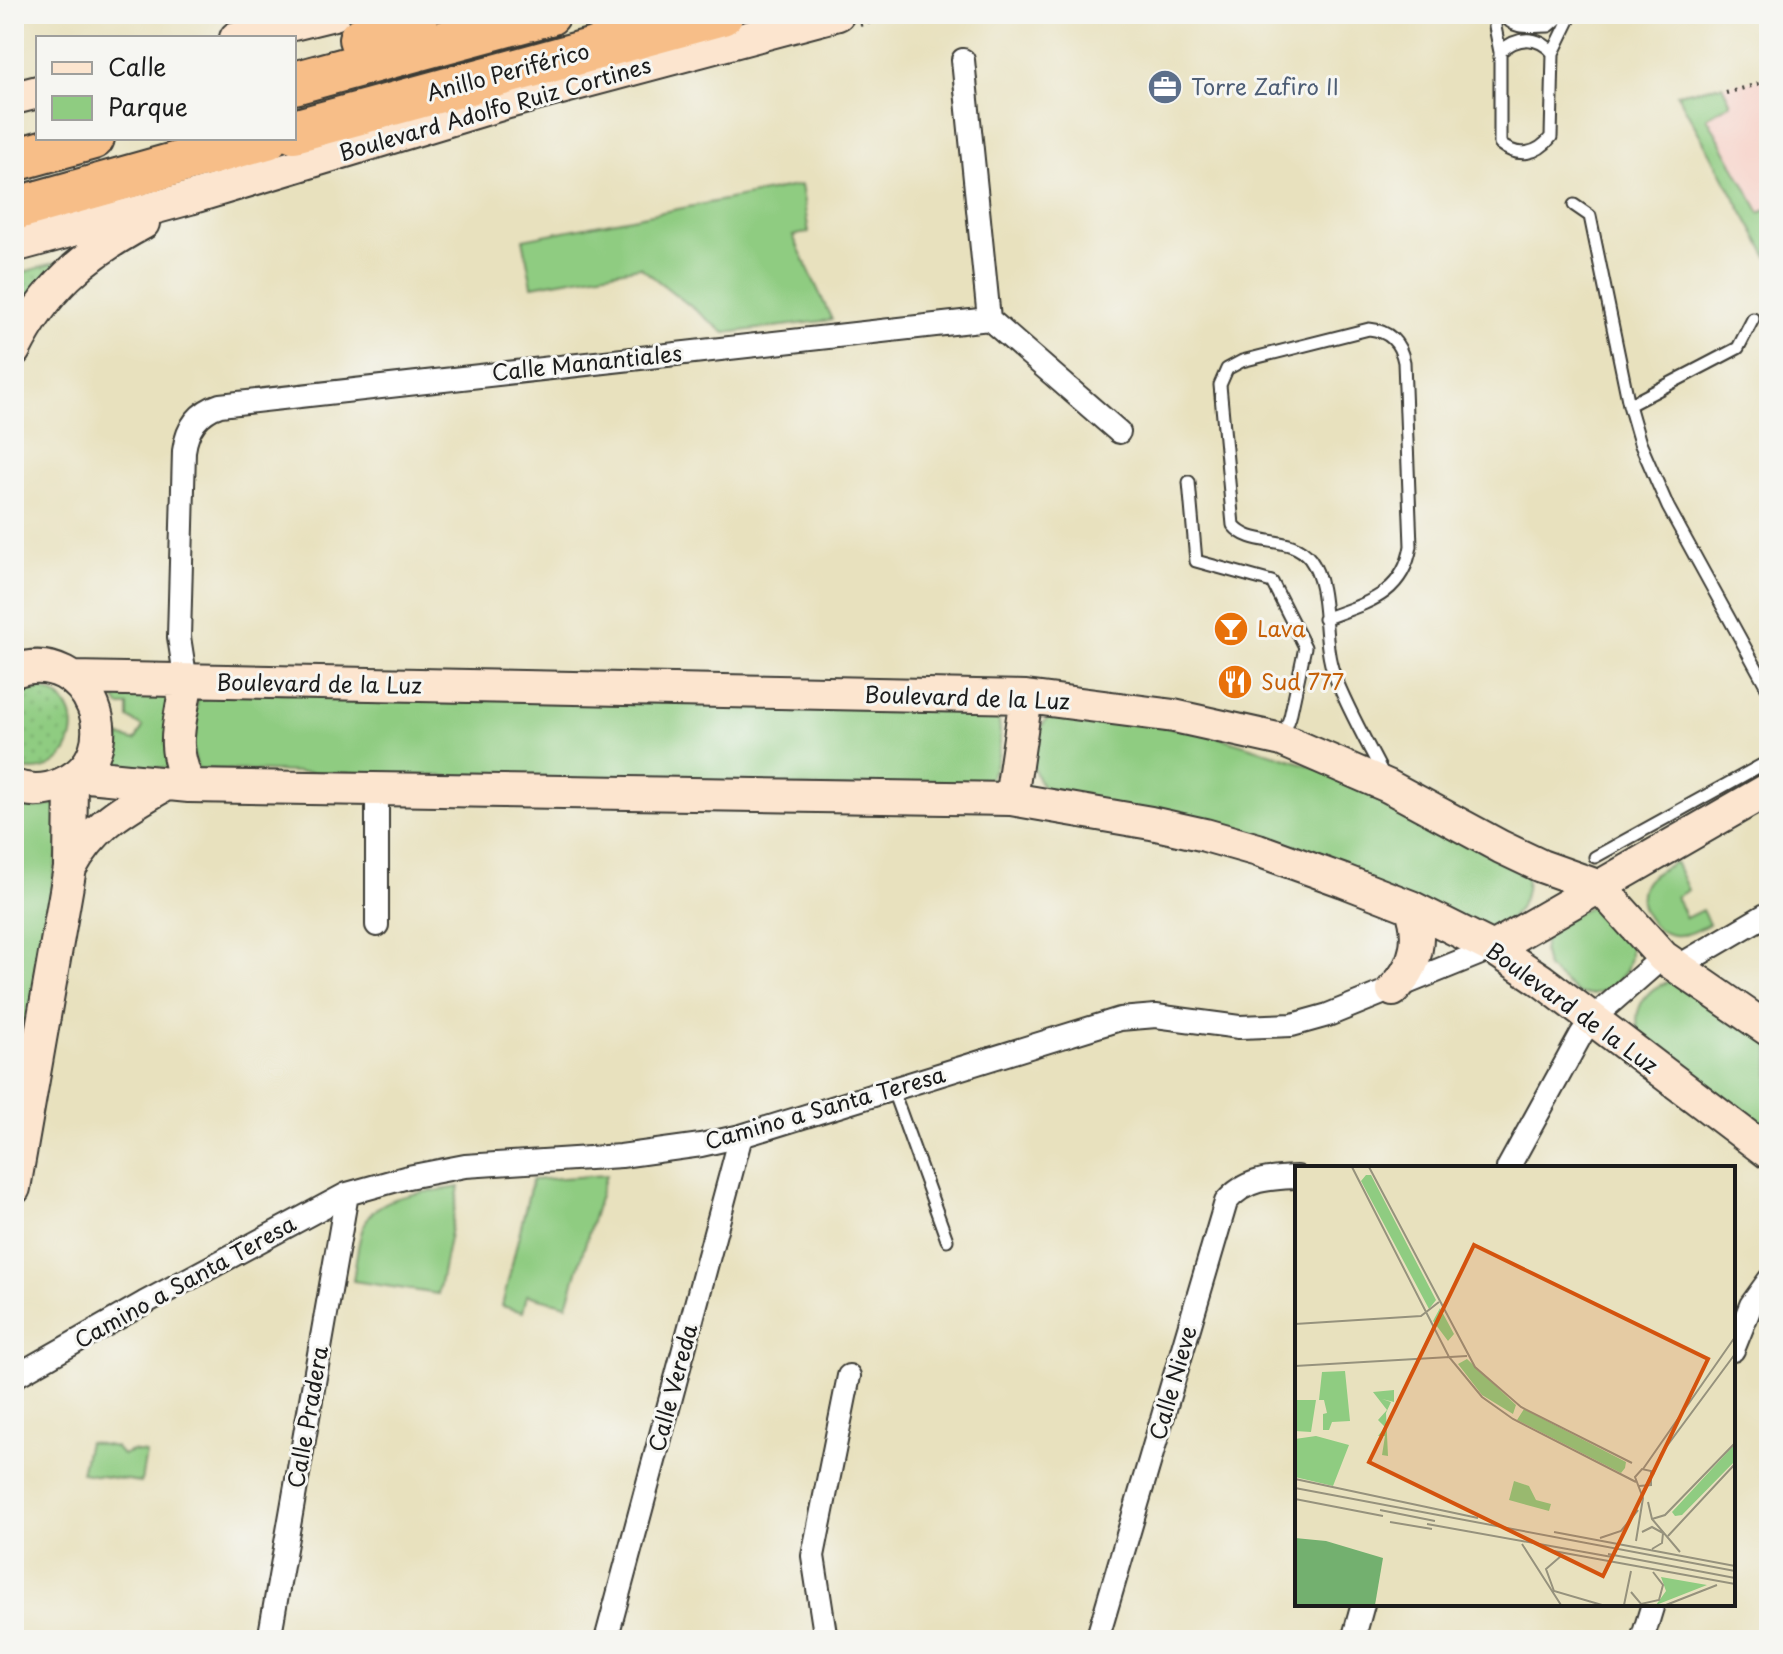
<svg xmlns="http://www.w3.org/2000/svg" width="1783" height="1654" viewBox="0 0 1783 1654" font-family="'Playpen Sans',sans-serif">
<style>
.built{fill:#f7d1c8}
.grass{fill:url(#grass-dots);stroke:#56744e;stroke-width:2}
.green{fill:#8fcc81;stroke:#56744e;stroke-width:2}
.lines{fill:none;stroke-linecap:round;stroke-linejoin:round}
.lane-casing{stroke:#3b3a34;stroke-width:15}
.street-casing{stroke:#3b3a34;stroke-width:26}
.secondary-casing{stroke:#3b3a34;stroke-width:36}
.highway-casing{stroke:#3b3a34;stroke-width:46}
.path{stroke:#3b3a34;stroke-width:4;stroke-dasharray:2 6;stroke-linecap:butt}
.lane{stroke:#fff;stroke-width:11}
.street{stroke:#fff;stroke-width:22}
.secondary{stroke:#fce5cf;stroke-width:32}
.highway{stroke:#f7be88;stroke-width:42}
.labels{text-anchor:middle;stroke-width:6;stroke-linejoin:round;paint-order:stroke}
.street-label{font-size:22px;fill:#1c1c1c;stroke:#f6f6f2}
.service-label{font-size:22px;fill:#4e5e75;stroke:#f6f6f2;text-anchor:start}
.food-label{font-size:22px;fill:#c56008;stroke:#f6f6f2;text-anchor:start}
.inset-road{fill:none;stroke:#96927d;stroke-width:2}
.view{fill:#d4530e;fill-opacity:0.15;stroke:#d4530e;stroke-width:4}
.inset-edge{fill:none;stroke:#1c1c1c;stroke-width:4}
</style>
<defs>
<pattern id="grass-dots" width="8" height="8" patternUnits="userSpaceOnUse" patternTransform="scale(2)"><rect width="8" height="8" fill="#8fcc81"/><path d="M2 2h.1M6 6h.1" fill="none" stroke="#7baf6f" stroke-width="1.8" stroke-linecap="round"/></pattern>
</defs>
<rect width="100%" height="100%" fill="#f6f6f2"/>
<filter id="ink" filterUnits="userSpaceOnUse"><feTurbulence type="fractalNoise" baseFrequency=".0125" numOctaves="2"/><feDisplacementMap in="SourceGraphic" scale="16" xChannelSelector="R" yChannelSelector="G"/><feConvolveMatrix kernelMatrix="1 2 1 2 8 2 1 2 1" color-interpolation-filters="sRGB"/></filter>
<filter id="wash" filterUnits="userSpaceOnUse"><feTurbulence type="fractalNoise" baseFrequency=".006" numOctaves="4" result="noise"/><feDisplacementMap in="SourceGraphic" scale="32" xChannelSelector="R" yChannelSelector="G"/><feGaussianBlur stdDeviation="1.8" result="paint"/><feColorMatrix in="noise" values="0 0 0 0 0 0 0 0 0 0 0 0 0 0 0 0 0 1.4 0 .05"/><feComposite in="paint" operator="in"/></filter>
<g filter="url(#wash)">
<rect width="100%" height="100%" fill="#e8e1be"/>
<!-- built -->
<path class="built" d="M1769,77V259L1677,94Z"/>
<!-- grass -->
<path class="grass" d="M61,261L33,290L14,319V275Z
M26,687C102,689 76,791 14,766V691Z"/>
<!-- green -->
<path class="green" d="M1722,85L1731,103L1707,117L1760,213L1769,208V259L1677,94Z
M801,185L809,232L793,236L832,320L725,333L640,267L532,286L523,239Z
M109,687L177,688L173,769L110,764L118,747L120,736L135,741L143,727L128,718V706H119Z
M199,691L995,705C1005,737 1001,765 981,792L198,769L190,744Z
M1056,710L1206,733L1321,769L1526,872C1530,903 1513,924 1484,932L1046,792C1025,764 1029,733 1056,710Z
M66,801L14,1115V806L38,808Z
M1675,862L1688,890L1676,897L1686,918L1702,910L1709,924C1698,930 1686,937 1673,935C1650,932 1630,900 1647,880C1654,873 1666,867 1675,862Z
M1590,907L1604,910L1630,943V957L1626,971L1617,982L1606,990L1592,994H1578L1546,967L1543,953L1545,938L1551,925Z
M1676,980L1769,1037V1133L1642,1041C1629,1012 1644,986 1676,980Z
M606,1175L567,1305L527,1295L523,1312L502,1306L532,1180Z
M459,1187L438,1294L353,1281C356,1263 357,1242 364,1225C377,1192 429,1193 459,1187Z
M88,1442L115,1447L122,1455L132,1451L146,1453L141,1482L81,1473Z"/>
</g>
<g filter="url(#ink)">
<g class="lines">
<!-- lane casing -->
<g class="lane-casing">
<path id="lane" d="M1496,14L1495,27L1500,52V144C1518,158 1537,155 1551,137L1553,53L1572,14
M1505,14C1511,31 1533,26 1549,26L1563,14
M1500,52C1517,36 1538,35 1553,53
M1574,205L1590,216L1629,405L1640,443L1668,507L1769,691
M1629,405L1738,348L1753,319
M1189,482L1196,561L1272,582L1305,647L1290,717L1282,739
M1324,619C1365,603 1403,596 1411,546L1404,362C1400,342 1389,331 1369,329L1242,361L1227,369L1220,385L1233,525C1252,549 1290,533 1310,559C1331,588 1321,640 1334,674C1347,708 1366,741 1383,774
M1595,857L1769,761
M893,1091L947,1240"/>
</g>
<!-- street casing -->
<g class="street-casing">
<path id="street" d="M963,60L989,319
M989,319L1119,432
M186,682L179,637L184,451C187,428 198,412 220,405L989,319
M377,925V789
M1677,967L1769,913
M1508,1168L1581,1035L1592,1019L1663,957
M1733,1350L1751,1305L1769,1280
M14,1377L144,1303L347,1194L408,1177L465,1166L621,1156L701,1145L741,1136L1120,1019L1156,1016L1239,1027L1292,1025L1328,1015L1493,948
M269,1640L347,1194
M606,1640L741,1136
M826,1640L813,1556L849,1376
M1097,1640L1226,1202C1245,1179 1269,1178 1297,1177
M1353,1640L1363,1604
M1642,1640L1653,1604"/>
</g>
<!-- secondary casing -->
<g class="secondary-casing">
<path id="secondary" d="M236,38L334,14
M14,98L38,92
M14,246L190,198L508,102L838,14
M14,350C45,289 83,255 143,223
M14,671C90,644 133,754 62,784C47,791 30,792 14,786
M74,678L1026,697L1174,716L1282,740L1388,786L1501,847L1541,866L1600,887L1663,957L1769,1030
M186,682C181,726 169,741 189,786
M78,775L189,786L1011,799L1151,823L1205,835L1258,850L1344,881L1411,907L1493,948L1541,980L1769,1153
M1011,799L1026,697
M70,868C94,824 124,809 166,784
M1493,948L1769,789
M1393,990C1417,966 1423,938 1411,907
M14,1188L70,868L71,780"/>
</g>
<!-- highway casing -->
<g class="highway-casing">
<path id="highway" d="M360,39L418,14
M294,83L549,14
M294,131L722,14
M14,160L93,138
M14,209L267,138"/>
</g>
<!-- path -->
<path class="path" d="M860,25L874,21L872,14
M1726,93L1769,81"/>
<!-- lane -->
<use href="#lane" class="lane"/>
<!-- street -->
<use href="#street" class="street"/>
<!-- secondary -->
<use href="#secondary" class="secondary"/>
<!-- highway -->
<use href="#highway" class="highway"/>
</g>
</g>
<!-- icons -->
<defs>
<g id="office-disc" transform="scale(1.8)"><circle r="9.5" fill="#5c6f8a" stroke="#f6f6f2"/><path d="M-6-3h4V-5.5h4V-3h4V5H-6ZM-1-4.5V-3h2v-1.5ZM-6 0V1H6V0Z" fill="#fff"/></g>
<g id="bar-disc" transform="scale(1.8)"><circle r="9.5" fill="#e8710a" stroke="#f6f6f2"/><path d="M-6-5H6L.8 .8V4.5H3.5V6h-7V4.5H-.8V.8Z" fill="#fff"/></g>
<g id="restaurant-disc" transform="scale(1.8)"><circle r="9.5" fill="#e8710a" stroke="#f6f6f2"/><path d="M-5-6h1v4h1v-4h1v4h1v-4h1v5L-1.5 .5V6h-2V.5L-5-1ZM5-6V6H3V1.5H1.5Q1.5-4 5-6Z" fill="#fff"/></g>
</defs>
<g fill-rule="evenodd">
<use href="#office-disc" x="1165" y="87"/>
<use href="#bar-disc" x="1231" y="629"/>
<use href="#restaurant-disc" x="1235" y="682"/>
</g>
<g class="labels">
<!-- street labels -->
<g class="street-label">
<text transform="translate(508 72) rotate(-15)" y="8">Anillo Periférico</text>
<text transform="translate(495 109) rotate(-16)" y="8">Boulevard Adolfo Ruiz Cortines</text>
<text transform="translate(587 363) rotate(-6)" y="8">Calle Manantiales</text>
<text transform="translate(319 684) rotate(1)" y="8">Boulevard de la Luz</text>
<text transform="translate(967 698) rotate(2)" y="8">Boulevard de la Luz</text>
<text transform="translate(1572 1008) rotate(36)" y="8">Boulevard de la Luz</text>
<text transform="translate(825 1108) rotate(-16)" y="8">Camino a Santa Teresa</text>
<text transform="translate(185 1282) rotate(-29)" y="8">Camino a Santa Teresa</text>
<text transform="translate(1173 1383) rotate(-74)" y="8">Calle Nieve</text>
<text transform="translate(673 1388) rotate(-75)" y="8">Calle Vereda</text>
<text transform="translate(308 1417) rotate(-80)" y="8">Calle Pradera</text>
</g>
<!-- service labels -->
<g class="service-label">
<text x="1191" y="95">Torre Zafiro II</text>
</g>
<!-- food labels -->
<g class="food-label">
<text x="1257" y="637">Lava</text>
<text x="1261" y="690">Sud 777</text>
</g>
</g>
<!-- overview -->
<g transform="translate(1295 1166)">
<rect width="440" height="440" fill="#e8e1be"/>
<path d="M366,411L412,419L361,439L371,425Z" fill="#8fcc81"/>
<path d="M0,372L31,375L88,392L80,439H0Z" fill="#73b06f"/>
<path d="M71,9H76L141,134L134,143L66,15ZM145,142L159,168L153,175L138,155ZM172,193L221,239L218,248L187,229L163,198ZM50,205L55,255L37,256L34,264H28V248L32,247L29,234H24L27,206ZM99,224V236L87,233L96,236L91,247L93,290L87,289L90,270H83L90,261L83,254L92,244L78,226ZM1,234H21L16,266L0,265ZM229,243L331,296L330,302L326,307L222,254ZM21,270L54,279L38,320L0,311V273ZM440,278V295L387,349L380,350L377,346ZM219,315L234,320L241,334L256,338L254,345L214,334Z" fill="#8fcc81"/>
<path class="inset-road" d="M57,1L154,191L187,231L218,253L341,316M74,1L180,201L226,241L337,297M0,158L126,150L144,136M0,200L172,190M348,303L440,171M358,309L366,288L440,188M0,313L183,352M0,322L440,405M0,333L88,350M353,336L357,353L385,386M85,344L140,355M357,353L370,349L440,277M95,356L137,363M132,358L317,391M259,366L440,400M347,366L357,361L368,367L367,377L357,383M373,370L440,298M305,372L326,365L343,344M341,375L348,332L340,311L347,303L356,305V319L344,320M227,378L266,439M253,384L440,418M313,388L440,412M266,390L251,403L259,425L307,439M336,426L346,438L364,434L368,419L358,406M329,439L336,405M371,439L422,419"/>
<path class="view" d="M179,79L413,193L308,410L74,296Z"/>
<rect width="440" height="440" class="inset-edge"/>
</g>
<!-- margin -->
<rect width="1783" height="1654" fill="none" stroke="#f6f6f2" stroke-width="48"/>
<!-- legend -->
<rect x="36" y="36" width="260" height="104" fill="#f6f6f2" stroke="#9f9f9c" stroke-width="2"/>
<rect x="52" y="62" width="40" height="12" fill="#fce5cf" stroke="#9f9f9c" stroke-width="2"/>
<text x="108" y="76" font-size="24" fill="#1c1c1c">Calle</text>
<rect x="52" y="96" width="40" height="24" fill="#8fcc81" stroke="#9f9f9c" stroke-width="2"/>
<text x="108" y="116" font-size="24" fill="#1c1c1c">Parque</text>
</svg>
